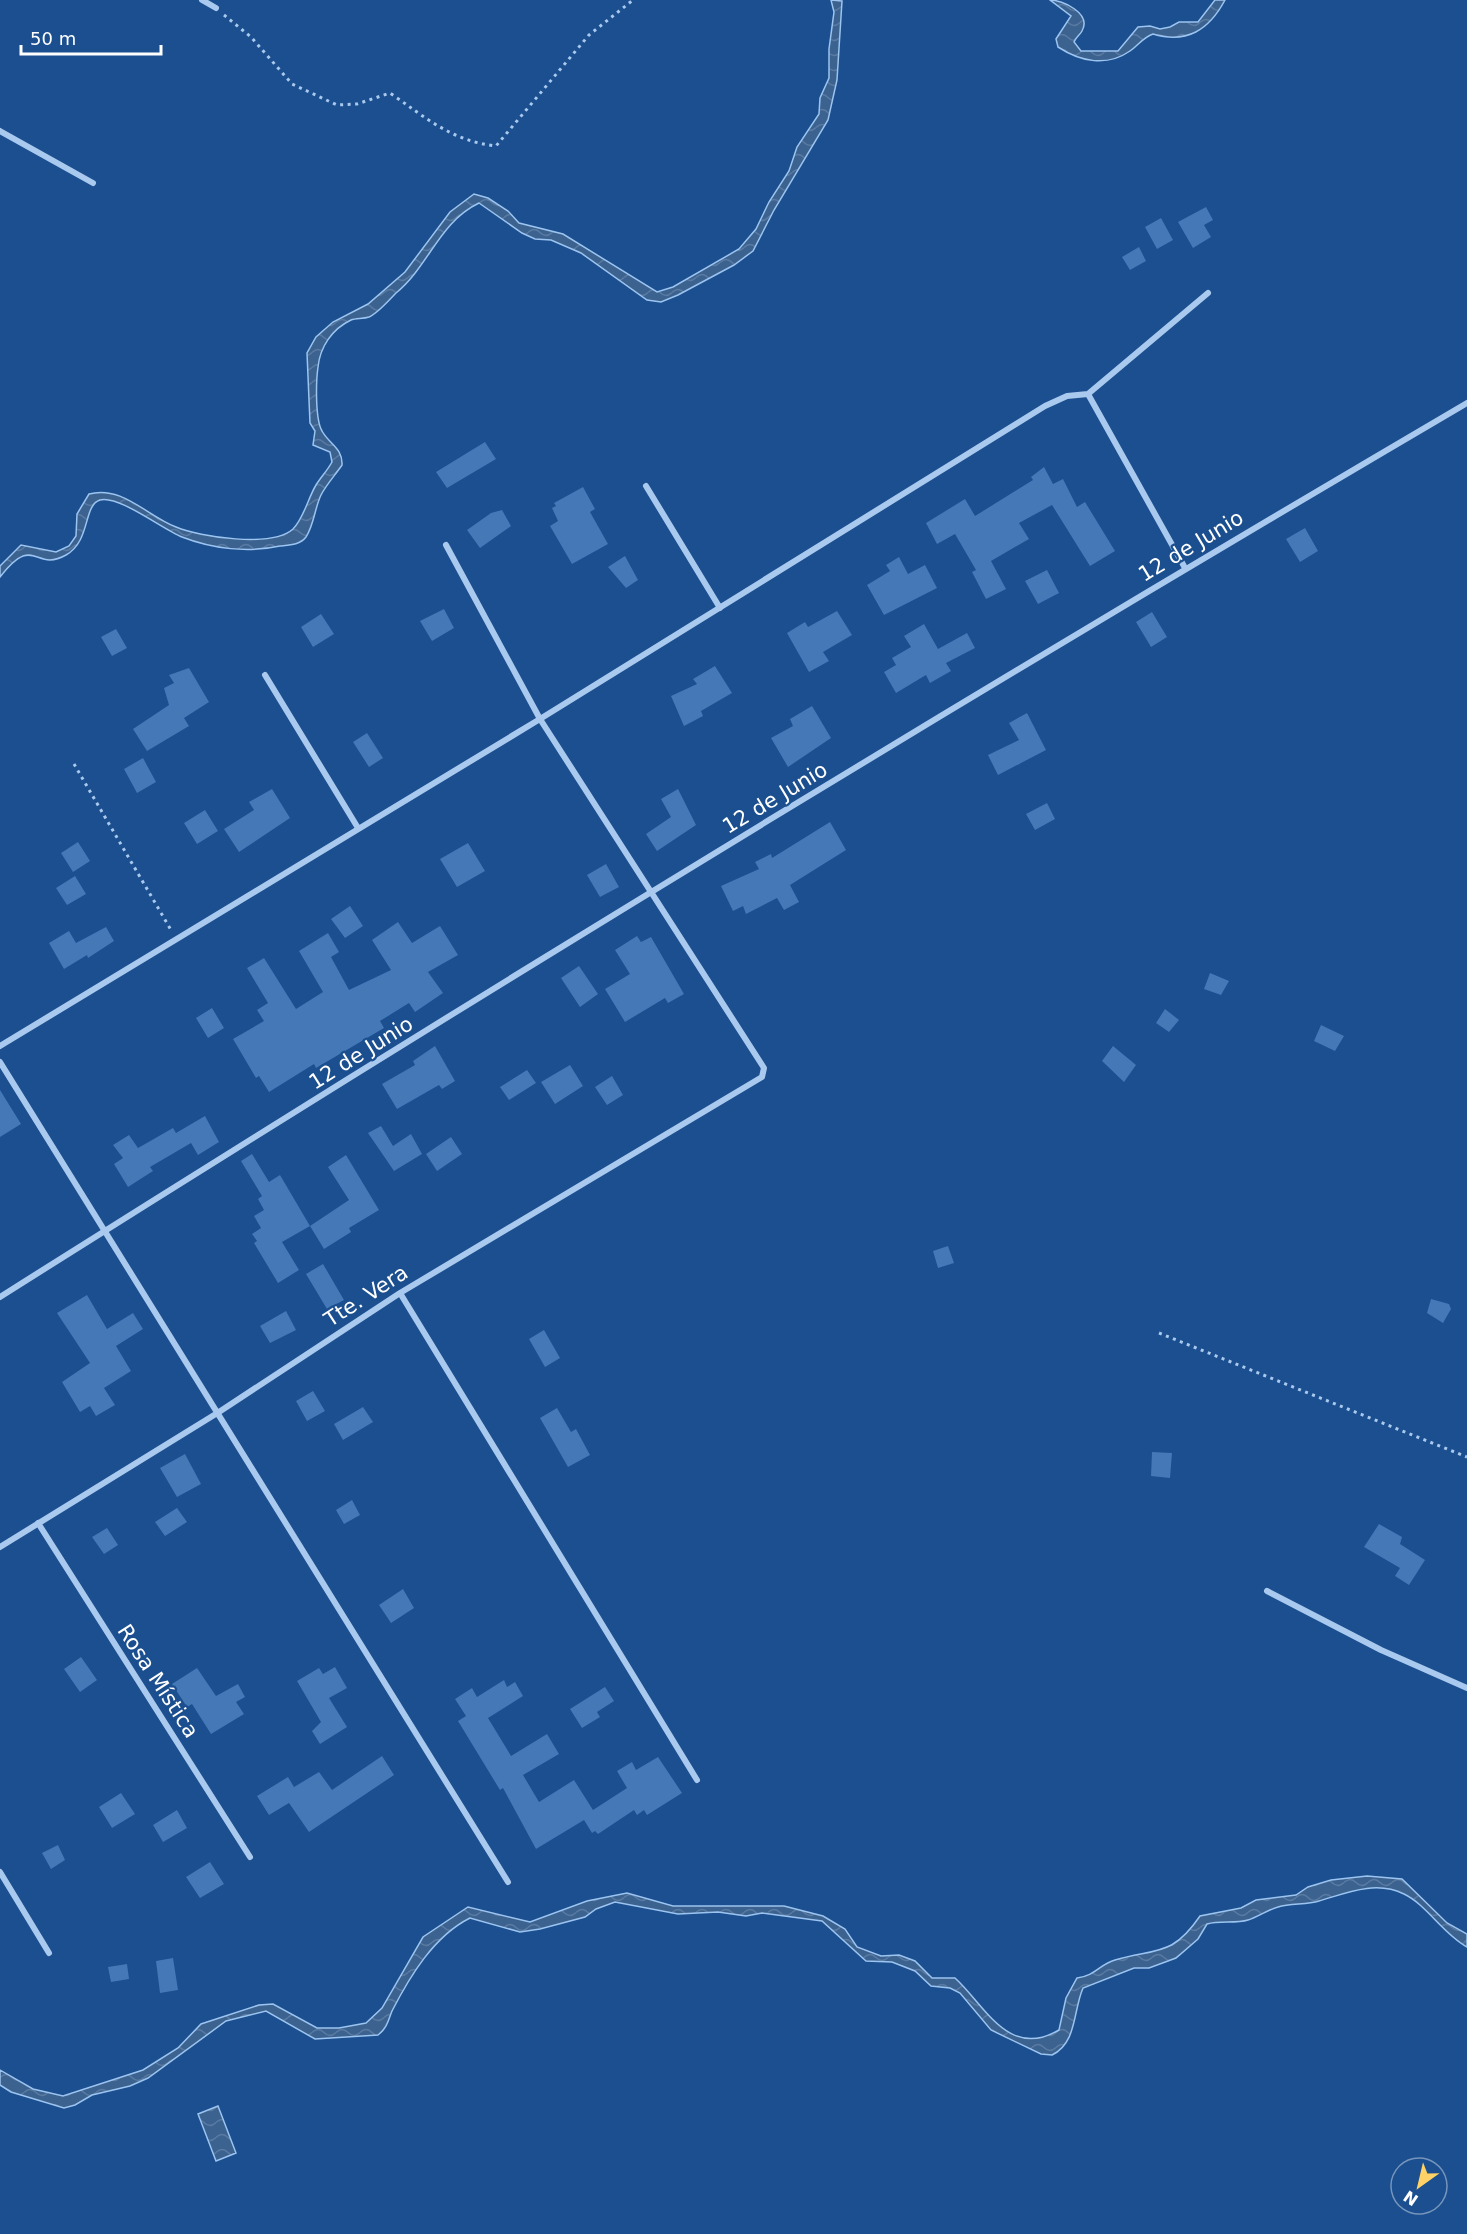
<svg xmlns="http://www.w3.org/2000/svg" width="1467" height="2234" viewBox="0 0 1467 2234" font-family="'DejaVu Sans',sans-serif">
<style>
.water{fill:url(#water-waves);stroke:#9cc4f0;stroke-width:1.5}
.building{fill:#4478b7}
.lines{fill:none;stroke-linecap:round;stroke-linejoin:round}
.path{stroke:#a9c9ee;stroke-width:3;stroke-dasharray:3 4.5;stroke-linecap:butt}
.minor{stroke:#a9c9ee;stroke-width:6}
.labels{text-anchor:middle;stroke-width:4.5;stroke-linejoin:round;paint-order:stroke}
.street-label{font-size:21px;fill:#fff;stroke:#1b4f8f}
</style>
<defs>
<pattern id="water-waves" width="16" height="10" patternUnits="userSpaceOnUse" patternTransform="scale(1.5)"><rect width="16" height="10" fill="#3c6290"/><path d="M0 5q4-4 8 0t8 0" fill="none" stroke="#597aa1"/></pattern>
</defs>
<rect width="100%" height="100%" fill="#1b4f8f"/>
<!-- water -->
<path class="water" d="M831,0L842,1L837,80L828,120L774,210L753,251L734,265L678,295L661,302L647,300L581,253L551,240L535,239L522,233L479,203C439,222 429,266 396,293C389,300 378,313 369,317C363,319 356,318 351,320C332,329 320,347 318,367C316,381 315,419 322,431C329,444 343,448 342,465C336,474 326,485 321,495C315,507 314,525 306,537C300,545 289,545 280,546C248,553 213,549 182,537C162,529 119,495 100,500C83,505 91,541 66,555C34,573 35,532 0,577V566L21,545L56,552L69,546L76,536L77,514L89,494C122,485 147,516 176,527C200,537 272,548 293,529C304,518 308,498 316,485C321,477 327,471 332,462L330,452L313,445L315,431L310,423L307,353L316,337L333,322L368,304L405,272L450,212L474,194L488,198L508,211L519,223L563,234L657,292L673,287L739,249L756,229L769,202L789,171L797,147L819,114L820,98L829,78V49L834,12Z
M1050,0C1062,0 1092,13 1082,31C1080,35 1076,37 1074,42L1081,51H1118L1138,27L1150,26L1160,29L1170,27L1179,22H1198L1215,0H1225C1209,30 1187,44 1153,34C1142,38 1139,45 1130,51C1107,67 1081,62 1058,47L1056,39L1071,16Z
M1367,1876L1402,1879L1447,1923L1467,1934V1947C1442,1933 1427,1905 1404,1894C1376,1880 1346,1893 1319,1901C1306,1905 1291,1903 1278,1907C1267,1910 1258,1917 1248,1920C1235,1924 1220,1920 1207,1924L1198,1939L1176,1958L1149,1968H1134L1083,1988C1073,2011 1077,2043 1052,2055L1041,2054L991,2030L960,1993L950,1988L931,1986L915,1971L892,1962L866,1961L822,1921L762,1913L746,1916L718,1912L678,1914L615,1902L596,1909L585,1917L540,1929L520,1932L470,1918C434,1936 410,1976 392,2011C388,2021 387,2028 378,2035L315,2039L266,2011L226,2021L148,2078L130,2086L92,2095L75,2105L64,2108L11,2092L0,2085V2070L33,2089L63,2096L143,2070L178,2048L201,2024L259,2005L273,2004L317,2028H339L366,2023L382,2008L423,1937L468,1907L530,1922L587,1901L627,1893L673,1906H784L823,1916L845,1929L857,1947L881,1956L899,1955L915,1961L932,1978H955C985,2005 1008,2060 1059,2030L1066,1998L1077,1978C1095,1976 1100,1964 1115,1960C1157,1948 1172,1957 1200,1916L1241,1908L1256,1900L1296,1895L1308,1887L1331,1880Z
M218,2106L236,2153L216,2161L198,2114Z"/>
<!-- building -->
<path class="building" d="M1206,207L1213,220L1204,225L1211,237L1193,248L1178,222Z
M1161,218L1173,240L1157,249L1145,227Z
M1139,247L1146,261L1130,270L1122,257Z
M485,442L496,459L447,488L436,472Z
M1044,467L1053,484L1063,479L1077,507L1085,502L1115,551L1090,566L1052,505L1019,523L1029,539L991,561L1006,589L986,599L972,572L976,570L955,534L937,544L926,523L965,499L975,516L1033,480L1031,477Z
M583,487L595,509L590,512L608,544L572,564L550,526L558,521L552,508L556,506L554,503Z
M502,510L511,526L480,548L467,530L491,513Z
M1305,528L1318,551L1300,562L1286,539Z
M625,556L638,580L626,588L608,567Z
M899,557L908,574L925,565L937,588L884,615L867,585L890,571L886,565Z
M1047,570L1059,593L1038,604L1025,581Z
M444,609L454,628L432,641L420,621Z
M837,611L852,635L823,652L829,661L809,672L787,633L805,622L808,627Z
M1152,612L1167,637L1151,647L1136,622Z
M321,614L334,634L313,647L301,627Z
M924,624L938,649L967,633L975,648L946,663L951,671L930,683L926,675L896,693L884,672L896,665L892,658L911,647L904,636Z
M116,629L127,648L112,656L101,637Z
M715,666L732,693L701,711L703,716L684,726L671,696L697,684L693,679Z
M189,668L209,702L184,718L189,726L147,751L133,729L169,705L164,688L174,683L169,675Z
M812,706L831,738L788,767L771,738L793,726L790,719Z
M1027,713L1046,750L998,775L988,755L1019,740L1009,723Z
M367,733L383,758L369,767L353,742Z
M143,758L156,782L137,793L124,769Z
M272,789L290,818L239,852L224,829L254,810L249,802Z
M678,789L696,825L657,851L646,834L671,817L661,799Z
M1047,803L1055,819L1035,830L1026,814Z
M205,810L218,831L197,844L184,823Z
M830,822L846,850L790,885L799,902L784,910L777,898L746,914L743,906L733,911L721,886L759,869L755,862L771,854L772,858Z
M78,842L90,861L73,872L61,853Z
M468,843L485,871L457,887L440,859Z
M606,864L619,887L600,897L587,875Z
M75,876L86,894L67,905L56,888Z
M350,906L363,926L345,938L331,919Z
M398,922L412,943L440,926L458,955L428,972L443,993L415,1012L409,1003L380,1021L384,1028L316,1068L314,1064L269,1092L259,1076L256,1078L233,1039L264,1021L257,1010L268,1003L247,968L264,958L296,1009L323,992L299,951L328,933L339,952L331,957L349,990L391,970L372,940Z
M106,927L114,941L88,958L87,955L64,969L49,943L69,931L76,943Z
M637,936L641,942L651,937L684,994L668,1003L665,998L625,1022L605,989L630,974L615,950Z
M579,966L598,994L580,1007L561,978Z
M1210,973L1229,981L1221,995L1204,989Z
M212,1008L224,1028L208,1038L196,1018Z
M1165,1009L1179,1020L1169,1032L1156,1023Z
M1321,1025L1344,1036L1335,1051L1314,1041Z
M435,1046L455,1081L442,1089L439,1085L397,1109L382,1084L415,1065L413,1061Z
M1113,1046L1136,1065L1124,1082L1102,1061Z
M570,1065L583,1086L555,1104L541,1082Z
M527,1070L536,1083L509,1100L500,1087Z
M612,1076L623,1095L607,1105L595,1087Z
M0,1090L21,1124L0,1137Z
M205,1116L219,1142L198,1155L191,1143L150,1167L153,1171L128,1187L114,1164L123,1158L113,1145L129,1135L138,1148L173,1128L176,1133Z
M381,1126L393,1146L411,1134L422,1154L394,1171L368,1133Z
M451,1137L462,1154L437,1171L426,1154Z
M252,1154L269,1182L280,1175L310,1226L282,1242L299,1270L278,1283L254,1243L257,1241L252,1234L261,1228L254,1216L264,1210L258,1199L262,1196L241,1161Z
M346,1155L379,1210L349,1228L351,1232L324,1249L310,1226L349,1200L328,1167Z
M948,1246L954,1263L938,1268L933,1251Z
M323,1264L344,1300L327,1309L306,1274Z
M87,1295L107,1329L133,1313L143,1329L116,1346L131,1371L104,1388L115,1405L96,1416L90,1406L80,1412L62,1382L90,1363L57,1313Z
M1431,1299L1449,1304L1451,1309L1443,1323L1427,1313Z
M286,1311L296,1330L270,1343L260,1326Z
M544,1330L560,1358L545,1367L529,1339Z
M313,1391L325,1411L307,1421L296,1401Z
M363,1407L373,1422L343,1440L334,1424Z
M557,1408L571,1432L576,1429L590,1455L568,1467L540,1418Z
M1152,1452L1172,1453L1170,1478L1151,1476Z
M185,1454L201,1484L177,1497L160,1468Z
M352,1500L360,1515L344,1524L336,1510Z
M177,1508L187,1522L165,1536L155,1522Z
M1379,1524L1402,1537L1400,1544L1425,1560L1409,1585L1395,1576L1400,1568L1364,1547Z
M107,1528L118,1545L104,1554L92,1537Z
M403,1589L414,1608L391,1623L379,1605Z
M81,1657L97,1680L80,1692L64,1669Z
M335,1667L347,1688L329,1698L347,1727L320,1744L312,1731L321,1722L297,1681L319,1668L323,1674Z
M197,1668L216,1696L238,1684L245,1697L236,1702L244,1714L211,1734L192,1704L187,1707L172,1684Z
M504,1680L507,1687L515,1682L523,1696L488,1718L511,1756L547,1734L559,1754L523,1775L539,1802L574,1780L593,1810L627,1788L617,1771L632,1762L636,1770L658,1757L682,1793L647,1815L644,1810L637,1815L634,1810L598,1834L595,1831L592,1833L584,1820L536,1849L503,1788L500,1790L458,1721L466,1716L455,1699L472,1688L477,1697Z
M605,1687L614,1701L597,1712L600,1717L582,1728L570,1709Z
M382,1756L394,1775L309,1832L289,1803L269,1815L257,1796L288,1777L294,1787L319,1772L332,1790Z
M121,1793L135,1814L112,1828L99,1807Z
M177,1810L187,1828L163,1842L153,1825Z
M58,1845L65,1860L51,1869L42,1853Z
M210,1862L224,1884L200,1898L186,1877Z
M173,1958L178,1990L160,1993L156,1961Z
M127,1964L129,1979L111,1982L108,1967Z"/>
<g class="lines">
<!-- path -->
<path class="path" d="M224,15L251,37L292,84L337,105L357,104L390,93C426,118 452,141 496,146L589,35L633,0
M74,764L171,930
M1159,1333L1467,1457"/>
<!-- minor -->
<path class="minor" d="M202,0L216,8
M0,131L93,183
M1088,394L1185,568
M646,486L720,608
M265,675L358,828
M0,1046L540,719L1045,406L1067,396L1088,394L1208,293
M0,1062L508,1882
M400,1293L697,1780
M0,1297C484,991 973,693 1467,403
M38,1523L250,1857
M0,1547L219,1412L400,1293L762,1077L764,1068L540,719L446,545
M1267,1591L1381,1650L1467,1688
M0,1872L49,1953"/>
</g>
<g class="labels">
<!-- street labels -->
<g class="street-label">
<text transform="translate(1191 546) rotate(-31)" y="7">12 de Junio</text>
<text transform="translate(775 798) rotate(-31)" y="7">12 de Junio</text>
<text transform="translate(361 1053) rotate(-32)" y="7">12 de Junio</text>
<text transform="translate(366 1296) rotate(-33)" y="7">Tte. Vera</text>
<text transform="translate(158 1681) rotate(57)" y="7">Rosa Mística</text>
</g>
</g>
<!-- north arrow -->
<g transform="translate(1419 2186) rotate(214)"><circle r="28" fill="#1b4f8f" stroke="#7695bc" stroke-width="1.5"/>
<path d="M0-4.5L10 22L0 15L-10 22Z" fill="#ffd166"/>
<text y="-9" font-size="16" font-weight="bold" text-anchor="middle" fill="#ffffff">N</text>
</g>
<!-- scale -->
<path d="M21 45v9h140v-9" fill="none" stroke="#ffffff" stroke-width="3"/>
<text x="30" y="45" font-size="18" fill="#ffffff" stroke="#1b4f8f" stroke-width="4.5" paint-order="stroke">50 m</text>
</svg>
